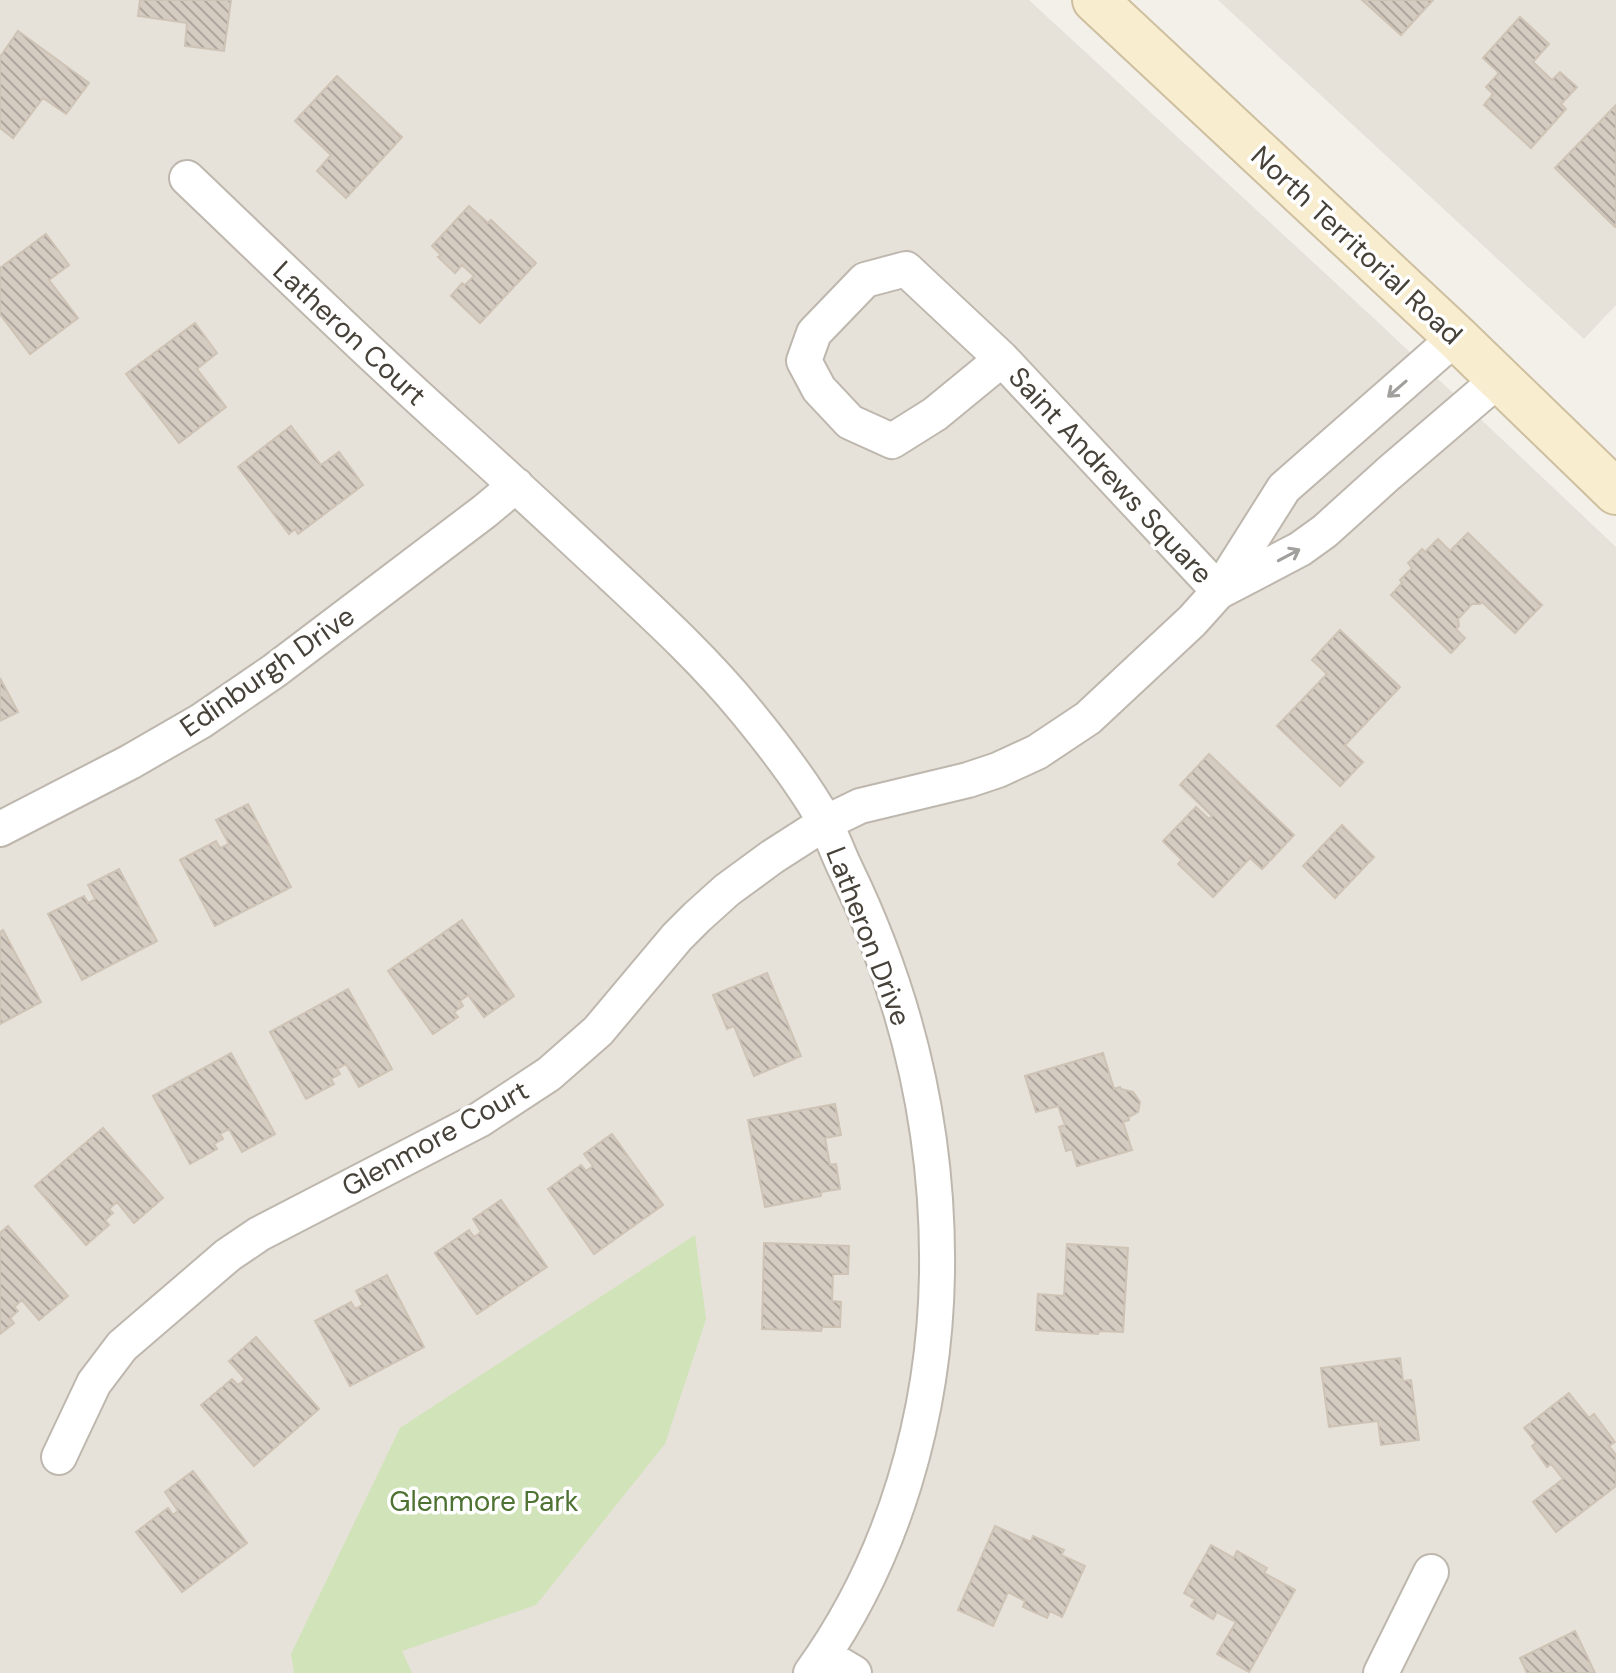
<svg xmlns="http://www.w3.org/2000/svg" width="1616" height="1673" viewBox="0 0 1616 1673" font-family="'DM Sans',sans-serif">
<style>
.residential{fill:#e6e2d9}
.green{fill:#d1e3b8}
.building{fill:url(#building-back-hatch);stroke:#cec3b5;stroke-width:2}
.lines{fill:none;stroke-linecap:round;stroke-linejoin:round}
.minor-casing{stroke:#beb7ae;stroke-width:38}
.secondary-casing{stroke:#cdbf9f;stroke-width:48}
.minor{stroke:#fff;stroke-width:34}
.secondary{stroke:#f9edcf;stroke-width:44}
.oneway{stroke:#a2a09c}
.labels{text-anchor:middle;stroke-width:7;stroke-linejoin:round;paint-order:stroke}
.street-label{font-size:28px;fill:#464139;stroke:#fff}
.park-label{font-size:28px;fill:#4e7232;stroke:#fff}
</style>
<defs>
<pattern id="building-back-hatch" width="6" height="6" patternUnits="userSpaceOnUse" patternTransform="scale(2)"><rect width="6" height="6" fill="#d4cbc1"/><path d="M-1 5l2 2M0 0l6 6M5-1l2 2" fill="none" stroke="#aea69e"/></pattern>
</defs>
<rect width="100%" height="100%" fill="#f3f0ea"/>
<!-- residential -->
<path class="residential" d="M0,0H1029L1379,323L1616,547V1673H0Z
M1218,0H1616V305L1584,339Z"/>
<!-- green -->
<path class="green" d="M695,1235L706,1319L665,1444L536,1605L402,1651L412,1673H294L291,1654L400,1428Z"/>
<!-- building -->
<path class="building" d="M140,0H231L224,51L185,46L187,23L138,16Z
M1362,0H1433L1401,35Z
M1520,17L1549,44L1533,62L1552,80L1560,72L1577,87L1561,104L1566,109L1531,148L1484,105L1493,94L1486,87L1499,73L1483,58Z
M18,31L89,83L66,114L43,98L13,138L0,128V57Z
M337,76L402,137L346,198L317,171L331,155L295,121Z
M1616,105V227H1615L1555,168Z
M469,206L488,223L491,220L536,263L480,323L451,296L462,283L465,285L474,276L462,265L455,273L438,257L441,255L432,246Z
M46,234L69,265L49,280L78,318L30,354L0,314V268Z
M195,323L217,353L197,369L226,407L179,443L126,374Z
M291,426L321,465L339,452L363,485L298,534L295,529L289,534L238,467Z
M1468,533L1542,605L1515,633L1482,602L1480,604H1472L1458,619L1459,626L1456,629L1465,638L1451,653L1391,595L1402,583L1400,580L1412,568L1408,563L1422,549L1425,552L1438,539L1450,551Z
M1340,630L1400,687L1345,745L1363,762L1340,786L1277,726L1327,674L1312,660Z
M0,678L18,712L0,721Z
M1209,754L1294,835L1262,869L1250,858L1213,897L1178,864L1182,860L1163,841L1196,807L1209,819L1212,816L1180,785Z
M248,804L291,887L215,926L180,860L216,841L220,848L229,844L216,820Z
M1342,825L1374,857L1335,898L1303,866Z
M119,869L157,941L82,980L48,914L84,896L88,903L95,899L88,885Z
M462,920L514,996L484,1017L468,995L460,1001L463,1006L454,1012L458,1017L433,1034L388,971Z
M3,930L41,1002L0,1024V932Z
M767,973L801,1056L754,1076L734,1026L727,1029L713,995Z
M348,989L392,1069L359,1087L346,1064L337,1069L340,1074L331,1079L334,1084L306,1099L270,1032Z
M231,1053L275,1134L242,1152L229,1129L220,1134L223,1139L214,1144L217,1149L190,1164L153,1096Z
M1103,1053L1114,1089L1120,1087L1121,1089L1133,1092L1140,1102L1138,1112L1129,1117V1120L1123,1122L1132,1150L1077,1166L1072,1149L1066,1151L1059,1127L1065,1125L1058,1106L1036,1112L1025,1076Z
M835,1104L841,1135L825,1138L830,1165L836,1164L840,1189L821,1192V1196L765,1207L748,1120Z
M103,1128L163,1198L134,1223L117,1202L109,1209L113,1213L105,1220L109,1225L86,1245L35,1186Z
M612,1134L663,1205L594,1254L548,1189L581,1165L586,1171L593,1166L584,1154Z
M501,1200L547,1267L477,1314L435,1253L469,1230L474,1237L481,1232L473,1219Z
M8,1226L68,1296L39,1320L22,1300L14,1307L18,1311L10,1318L14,1323L0,1334V1233Z
M764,1243L849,1246L848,1274H833L832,1301L841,1302L840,1327H822L821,1331L762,1329Z
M1067,1244L1128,1248L1123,1332L1099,1331L1098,1334L1036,1330L1038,1294L1064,1296Z
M387,1275L424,1347L350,1386L315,1321L351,1302L355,1309L363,1305L356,1291Z
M256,1337L319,1409L254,1466L201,1405L232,1379L238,1385L245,1379L229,1361Z
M1400,1358L1403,1381L1411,1380L1419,1440L1381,1445L1378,1421L1329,1427L1321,1368Z
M1569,1393L1589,1418L1594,1414L1615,1442L1609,1446L1616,1455V1486L1556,1532L1533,1502L1563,1479L1551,1464L1547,1467L1532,1446L1536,1443L1524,1428Z
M193,1471L247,1543L182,1592L136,1532L168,1508L173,1515L178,1511L165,1492Z
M995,1526L1031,1542L1033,1536L1064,1550L1061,1555L1085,1566L1062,1617L1050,1611L1047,1618L1023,1607L1025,1601L1008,1592L993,1626L958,1610Z
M1211,1545L1234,1558L1237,1551L1267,1568L1264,1573L1295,1590L1249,1672L1217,1654L1236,1622L1217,1612L1213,1619L1191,1606L1195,1599L1184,1593Z
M1575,1631L1595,1673H1527L1520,1658Z"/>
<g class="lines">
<!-- minor casing -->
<g class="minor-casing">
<path id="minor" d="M187,178C275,262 361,346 451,427C505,475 558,525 611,574C658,618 704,660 745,710C773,744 802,781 824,820C832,836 838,854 846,870C907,996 939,1132 937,1273C935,1414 894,1558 811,1673
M1002,359L935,414L892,441L850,422L819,389L804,361L814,333L865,280L906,269L1002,359L1219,591
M1220,591L1300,549L1325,531L1388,474L1500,378
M0,829L130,762L201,721L274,671L485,511L516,485
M59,1457L94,1383L122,1346L228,1255L259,1234L479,1120L549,1074L598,1031L677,937L697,917L727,890L772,857L825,823L860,806L968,780L998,770L1037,752L1088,718L1192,621L1219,591L1284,488L1456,337
M824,1655L854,1673
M1381,1673L1431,1572"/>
</g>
<!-- secondary casing -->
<g class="secondary-casing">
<path id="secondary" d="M1095,0L1456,337L1616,492"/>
</g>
<!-- minor -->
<use href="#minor" class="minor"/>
<!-- secondary -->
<use href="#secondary" class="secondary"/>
</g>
<!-- one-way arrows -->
<defs><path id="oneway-shaft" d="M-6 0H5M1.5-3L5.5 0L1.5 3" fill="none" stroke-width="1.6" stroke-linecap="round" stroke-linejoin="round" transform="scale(2)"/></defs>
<g class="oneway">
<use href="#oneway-shaft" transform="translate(1397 389) rotate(139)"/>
<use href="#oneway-shaft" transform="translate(1289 555) rotate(-28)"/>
</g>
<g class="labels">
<!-- street labels -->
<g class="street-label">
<text transform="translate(1357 245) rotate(43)" y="10">North Territorial Road</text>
<text transform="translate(350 333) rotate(43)" y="10">Latheron Court</text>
<text transform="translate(1111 475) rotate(47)" y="10">Saint Andrews Square</text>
<text transform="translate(267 671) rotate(-35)" y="10">Edinburgh Drive</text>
<text transform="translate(869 936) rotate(69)" y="10">Latheron Drive</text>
<text transform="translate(435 1138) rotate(-29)" y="10">Glenmore Court</text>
</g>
<!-- park labels -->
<g class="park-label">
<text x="484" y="1511">Glenmore Park</text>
</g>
</g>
</svg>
